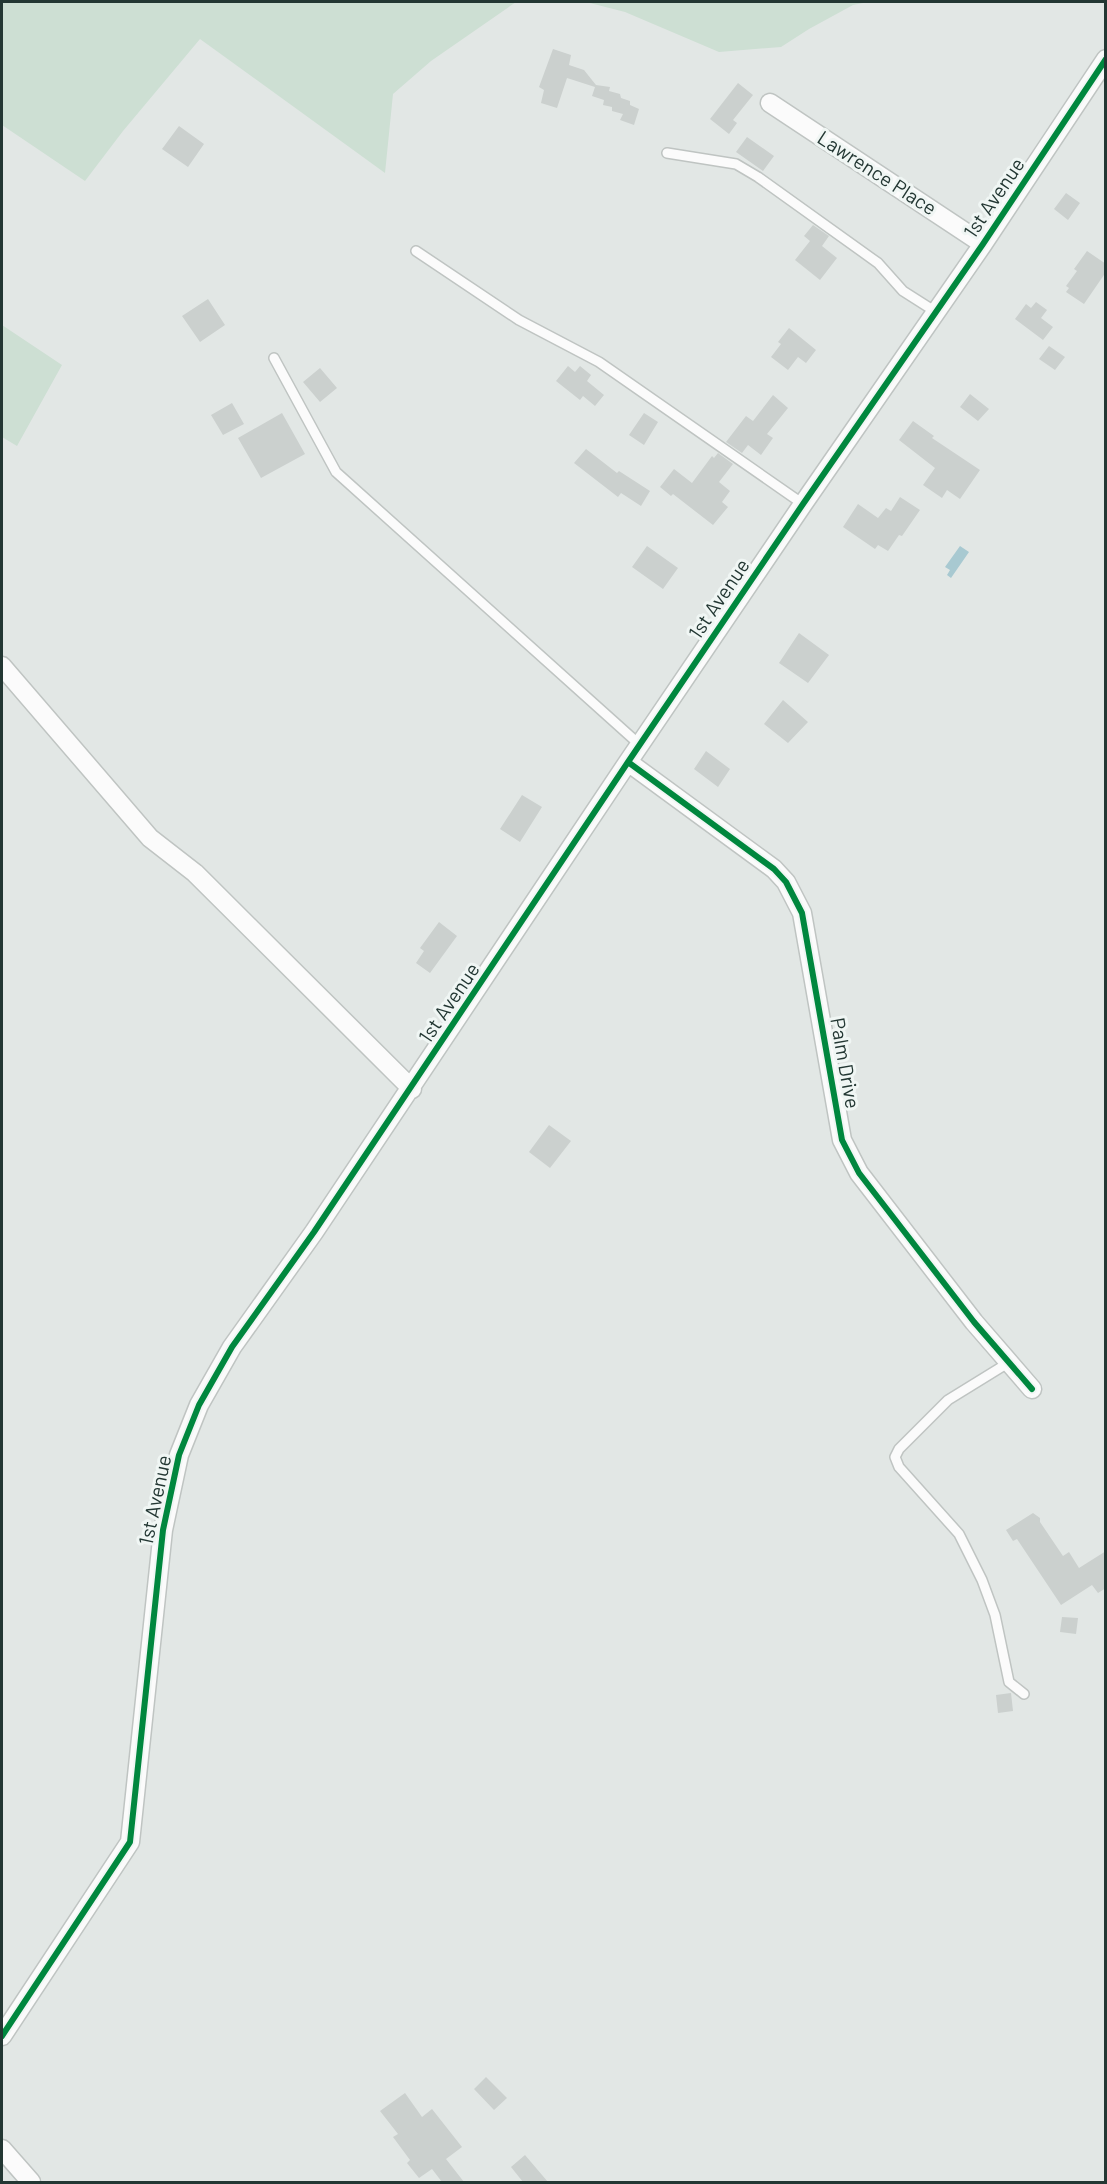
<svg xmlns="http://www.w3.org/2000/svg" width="1107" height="2184" viewBox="0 0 1107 2184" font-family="Barlow,sans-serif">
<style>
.green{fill:#cddfd3}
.water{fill:#a8c9d1}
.building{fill:#cbd0ce}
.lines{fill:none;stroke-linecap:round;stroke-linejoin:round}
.service-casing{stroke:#bfc4c2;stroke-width:12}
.minor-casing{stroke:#bfc4c2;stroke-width:21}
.service{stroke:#fbfbfb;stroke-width:9}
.minor{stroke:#fbfbfb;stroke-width:18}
.cycleway-casing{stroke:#f0f6f4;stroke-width:10}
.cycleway{stroke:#00873e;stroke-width:6}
.labels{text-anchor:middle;stroke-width:6;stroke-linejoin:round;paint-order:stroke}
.street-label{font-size:20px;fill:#233733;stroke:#f0f6f4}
</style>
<rect width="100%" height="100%" fill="#e2e7e5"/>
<!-- green -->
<path class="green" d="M2,2H516L431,61L393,94L385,173L200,39L123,131L85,181L2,125Z
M586,2H868L853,5L809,29L781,47L719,52L625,12Z
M2,325L62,365L17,446L2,437Z"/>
<!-- water -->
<path class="water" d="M960,546L969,552L951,578L947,575L950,570L945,567Z"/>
<!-- building -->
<path class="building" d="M553,49L571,55L569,65L584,70L596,85L610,87L609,91L620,94L621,98L630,101V105L639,109L634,125L620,120L623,114L612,111V107L603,105L604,100L592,96L595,87L567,78L557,108L541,103L544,90L539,87Z
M738,83L753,95L733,120L737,123L729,134L710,119Z
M179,126L204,144L188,167L162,149Z
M747,137L774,156L763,171L736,152Z
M1066,193L1080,203L1068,220L1054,209Z
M813,225L829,236L822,246L837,258L820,280L795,260L810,241L804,236Z
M1087,251L1106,264V272L1084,304L1066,292L1069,288L1066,286L1077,271L1074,269Z
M208,299L225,325L200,342L182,316Z
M1036,302L1047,310L1041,318L1053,327L1043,340L1015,319L1026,304L1031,308Z
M789,328L816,350L806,363L798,357L788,370L771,357L781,344L778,342Z
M1049,346L1065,357L1055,370L1039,359Z
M568,366L575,372L580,366L591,375L587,381L604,395L595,406L583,396L580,400L556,381Z
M320,368L337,388L320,402L303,382Z
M970,394L989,409L978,421L960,407Z
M773,395L788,408L767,434L773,438L761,455L748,445L742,453L726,442L746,416L753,421Z
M232,403L244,424L223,435L211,415Z
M282,413L305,454L261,478L238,438Z
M644,413L658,422L644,445L629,435Z
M913,421L934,436L932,438L980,470L960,499L947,490L942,498L923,485L935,468L899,440Z
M586,449L617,473L619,471L650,491L641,506L621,493L618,497L574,463Z
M718,453L733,464L719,482L730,491L722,502L728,507L713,525L673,494L671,496L660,487L674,469L692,483L712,456L714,458Z
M900,497L920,510L902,536L899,535L888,551L878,545L875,549L843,527L858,504L878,518L886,508L891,511Z
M647,546L678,568L663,589L632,567Z
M799,633L829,655L808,683L779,663Z
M783,700L808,722L788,743L764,724Z
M706,751L730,769L718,787L694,769Z
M522,795L542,807L520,842L500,829Z
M439,922L457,936L430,973L416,963L424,951L420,948Z
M549,1125L571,1141L550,1168L529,1152Z
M1033,1513L1040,1518V1522L1063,1556L1069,1552L1079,1568L1106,1551V1588L1098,1593L1092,1585L1061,1605L1017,1539L1013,1541L1006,1530Z
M1062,1617L1078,1618L1076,1634L1060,1632Z
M1011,1693L1013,1711L998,1713L996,1695Z
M486,2077L507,2098L494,2110L474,2089Z
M405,2093L422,2117L432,2109L462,2147L446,2159L464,2182H442L432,2169L419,2178L407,2163L410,2160L393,2137L398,2134L380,2111Z
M525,2155L548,2182H523L511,2167Z"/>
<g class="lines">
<!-- service casing -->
<g class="service-casing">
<path id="service" d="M667,153L736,164L758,177L878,263L903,291L936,312
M416,251L519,320L599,362L803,504
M274,358L336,472L640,745
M1008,1363L948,1400L899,1449L895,1457L899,1467L959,1534L982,1580L995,1615L1009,1682L1024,1694"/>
</g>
<!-- minor casing -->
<g class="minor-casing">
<path id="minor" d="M770,103L983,244
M2,666L150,838L195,873L412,1089
M628,762L774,869L786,882L802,913L842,1140L859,1173L974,1322L1032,1389
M2,2036L130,1842L163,1530L179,1455L199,1405L232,1347L314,1232L628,762L803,504L983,244L1106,59
M2,2149L31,2182"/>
</g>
<!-- service -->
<use href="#service" class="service"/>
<!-- minor -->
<use href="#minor" class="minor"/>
<!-- cycleway casing -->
<g class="cycleway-casing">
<path id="cycleway" d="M628,762L774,869L786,882L802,913L842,1140L859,1173L974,1322L1032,1389
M2,2036L130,1842L163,1530L179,1455L199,1405L232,1347L314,1232L628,762L803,504L983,244L1106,59"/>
</g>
<!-- cycleway -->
<use href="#cycleway" class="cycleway"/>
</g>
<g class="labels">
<!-- street labels -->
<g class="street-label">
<text transform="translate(877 173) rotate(33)" y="7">Lawrence Place</text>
<text transform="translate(994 198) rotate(-56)" y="7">1st Avenue</text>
<text transform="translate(719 599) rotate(-56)" y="7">1st Avenue</text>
<text transform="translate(449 1003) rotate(-56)" y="7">1st Avenue</text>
<text transform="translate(845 1063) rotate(80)" y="7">Palm Drive</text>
<text transform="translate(155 1500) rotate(-78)" y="7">1st Avenue</text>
</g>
</g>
<!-- border -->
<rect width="1107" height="2184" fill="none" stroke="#233733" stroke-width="6"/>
</svg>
